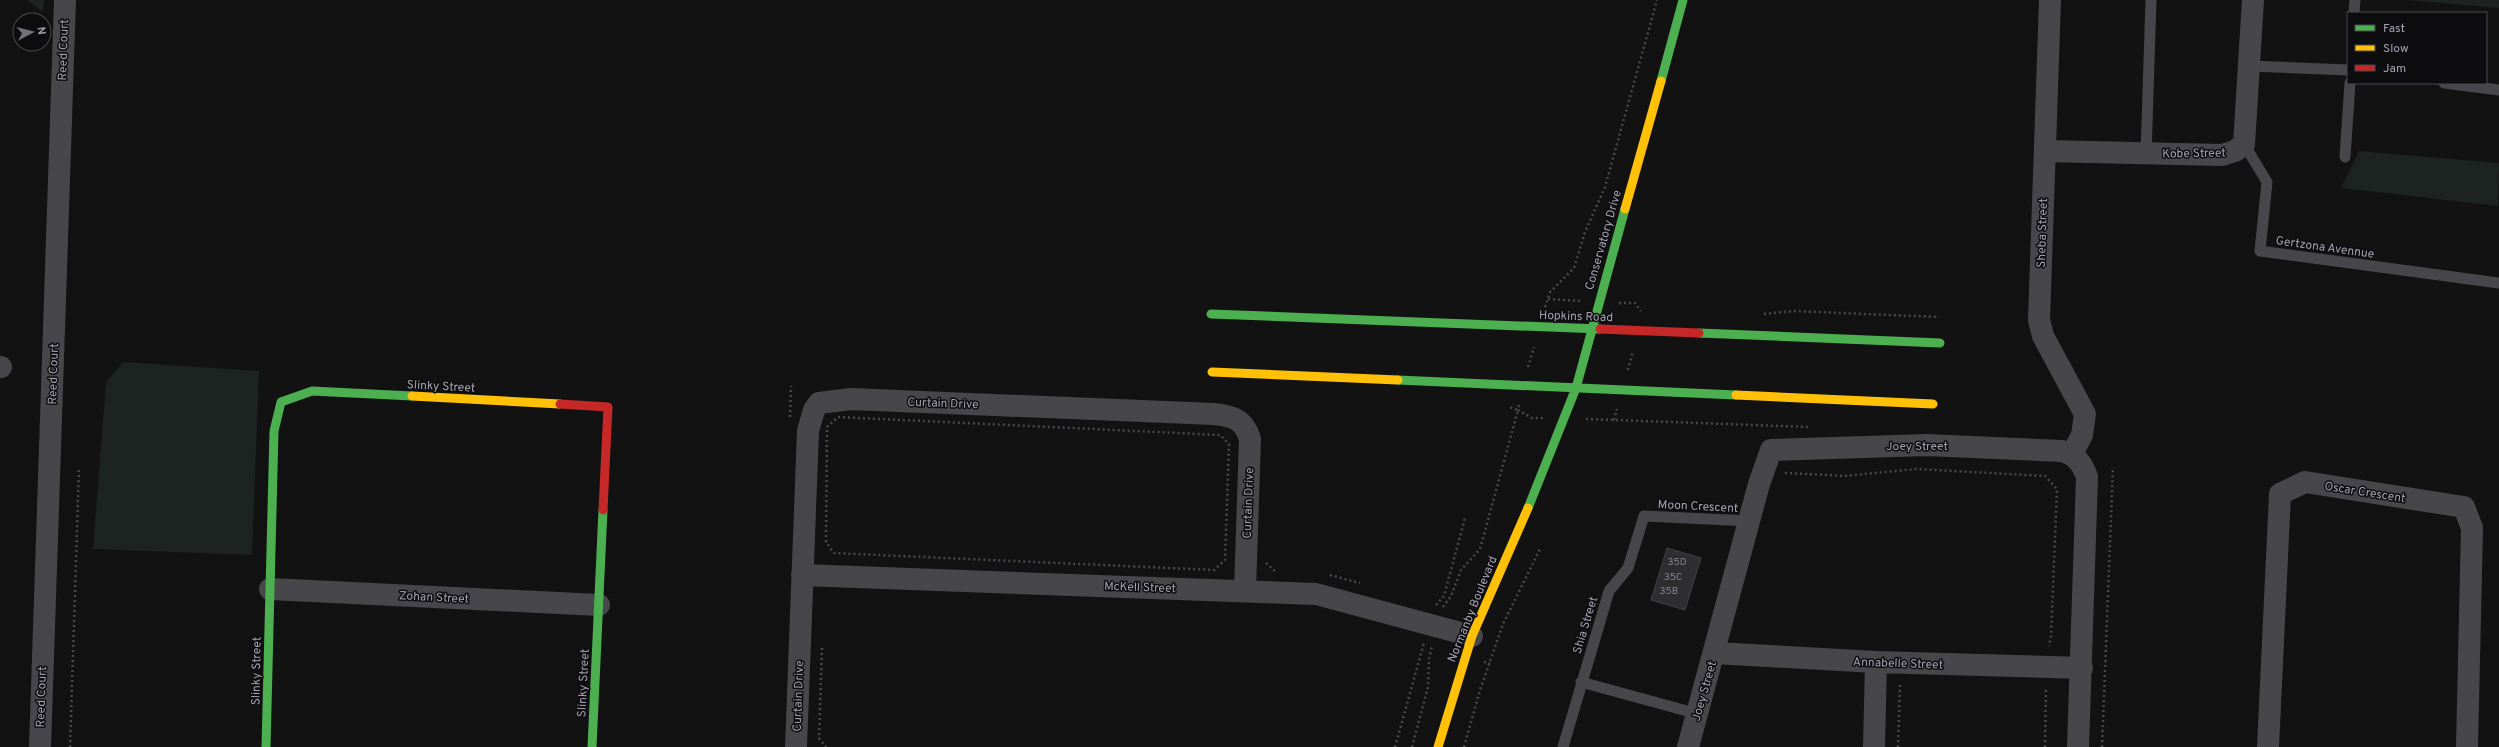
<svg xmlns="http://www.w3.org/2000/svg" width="2499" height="747" viewBox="0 0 2499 747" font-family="Overpass,sans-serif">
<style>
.green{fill:#1c2320}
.building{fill:#2e2e30;stroke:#424146}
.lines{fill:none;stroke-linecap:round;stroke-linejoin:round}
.path{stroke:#48484d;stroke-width:2.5;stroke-dasharray:2 3;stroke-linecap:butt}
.lane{stroke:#47464b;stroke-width:11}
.street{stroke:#47464b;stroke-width:22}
.fast{stroke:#4caf50;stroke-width:9}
.slow{stroke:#ffc107;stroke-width:9}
.jam{stroke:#c62828;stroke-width:9}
.labels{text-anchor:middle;stroke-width:3;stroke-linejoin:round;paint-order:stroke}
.number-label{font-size:10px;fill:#878692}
.street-label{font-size:12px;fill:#a5a3b3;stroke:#0d0c0e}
</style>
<rect width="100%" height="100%" fill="#121212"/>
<!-- green -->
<path class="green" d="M27,0H44L43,12Z
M2406,0H2499V8Z
M2359,151L2499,163L2498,206L2341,188Z
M123,362L259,371L252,555L93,549L106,382Z"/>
<!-- building -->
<path class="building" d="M1667,548L1701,558L1685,610L1651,600Z"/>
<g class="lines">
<!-- path -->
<path class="path" d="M1548,299L1580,301
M1619,303H1635L1641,311
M1545,307L1550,292L1574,268L1585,232L1605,187L1657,0
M1764,314L1793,311L1939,317
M1528,367L1534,347
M1628,370L1633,351
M1519,405L1518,410L1532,418H1543
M790,417L791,386
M838,417L1220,435L1229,444L1225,560L1214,570L834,553L826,542L827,427Z
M1586,419L1809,427
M1614,420L1617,409
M1785,473L1845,476L1916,469L2045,476L2057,489L2051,637L2049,646
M1266,563L1276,572
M1330,575L1360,583
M1436,605L1444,596L1465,518
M1443,607L1451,596L1461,570L1480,549L1518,410L1509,407
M822,648L819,738L826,747
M1484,662L1490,663
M70,747L79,468
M1395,747L1424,643
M1412,747L1428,687L1429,659L1432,646
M1464,747L1480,690L1503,624L1540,549
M1898,747L1900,684
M2045,747L2046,689
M2102,747L2113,467"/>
<!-- lane -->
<path class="lane" d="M2354,13L2355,0
M2250,66L2348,70
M2444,83L2499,90
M2244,144L2267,182L2260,251L2499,283
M2146,154L2151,0
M2345,157L2350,83
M1581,682L1698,714
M1563,747L1609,591L1628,568L1644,516L1750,521"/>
<!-- street -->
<path class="street" d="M2050,0L2039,320L2043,336L2085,414L2082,435L2072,454
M2045,151L2222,155L2235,151L2244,144L2253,0
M0,367H1
M802,575L1316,594L1472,636
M270,589L599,605
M1715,653L1876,662L2082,668
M40,747L65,0
M796,747L808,431L814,410L819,403L851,399L1214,414C1234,416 1244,420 1250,439L1245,590
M1688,747L1759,484L1771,450L1927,445L2062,451C2076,455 2082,463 2087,477L2078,747
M1874,747L1876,662
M2268,747L2280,494L2305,482L2464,507L2472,528L2467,747"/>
<!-- fast -->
<path class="fast" d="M1661,81L1683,0
M1211,314L1600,329
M1699,333L1940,343
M1398,380L1736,395
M1528,508L1576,388L1625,209
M266,747L274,431L281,402L312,391L412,396
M592,747L603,510"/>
<!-- slow -->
<path class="slow" d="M1625,209L1661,81
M1212,372L1398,380
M1736,395L1933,404
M412,396L560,404
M1438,747L1472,636L1528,508"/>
<!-- jam -->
<path class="jam" d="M1600,329L1699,333
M560,404L608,407L603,510"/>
</g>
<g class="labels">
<!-- number labels -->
<g class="number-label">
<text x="1677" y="565">35D</text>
<text x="1673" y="580">35C</text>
<text x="1669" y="594">35B</text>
</g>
<!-- street labels -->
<g class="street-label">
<text transform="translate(63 50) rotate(-88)" y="4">Reed Court</text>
<text transform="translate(2194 153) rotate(-1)" y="4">Kobe Street</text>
<text transform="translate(2042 233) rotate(-88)" y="4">Sheba Street</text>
<text transform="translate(1603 240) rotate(-74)" y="4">Conservatory Drive</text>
<text transform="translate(2325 247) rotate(8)" y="4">Gertzona Avennue</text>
<text transform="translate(1576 316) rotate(2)" y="4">Hopkins Road</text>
<text transform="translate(53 374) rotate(-88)" y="4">Reed Court</text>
<text transform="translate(441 386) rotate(3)" y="4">Slinky Street</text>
<text transform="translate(943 403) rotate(2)" y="4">Curtain Drive</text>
<text x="1917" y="450">Joey Street</text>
<text transform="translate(2365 492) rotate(9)" y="4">Oscar Crescent</text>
<text transform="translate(1248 503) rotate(-88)" y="4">Curtain Drive</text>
<text transform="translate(1698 506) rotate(3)" y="4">Moon Crescent</text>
<text transform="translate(1140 587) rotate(2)" y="4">McKell Street</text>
<text transform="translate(434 597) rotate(3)" y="4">Zohan Street</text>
<text transform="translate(1472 609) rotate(-68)" y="4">Normanby Boulevard</text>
<text transform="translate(1585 625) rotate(-73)" y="4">Shia Street</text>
<text transform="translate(1898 663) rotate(2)" y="4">Annabelle Street</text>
<text transform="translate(256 671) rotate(-89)" y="4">Slinky Street</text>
<text transform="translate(583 683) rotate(-87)" y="4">Slinky Street</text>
<text transform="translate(1704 691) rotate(-74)" y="4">Joey Street</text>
<text transform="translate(798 696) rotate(-88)" y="4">Curtain Drive</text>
<text transform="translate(41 697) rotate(-88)" y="4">Reed Court</text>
</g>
</g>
<!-- legend -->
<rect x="2347" y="12" width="140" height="72" fill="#0d0c0e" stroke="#4a4850"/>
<rect x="2355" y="25" width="20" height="6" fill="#4caf50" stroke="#4a4850"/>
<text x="2383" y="32" font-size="12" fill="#a5a3b3">Fast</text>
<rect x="2355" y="45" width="20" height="6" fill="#ffc107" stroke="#4a4850"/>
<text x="2383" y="52" font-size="12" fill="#a5a3b3">Slow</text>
<rect x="2355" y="65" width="20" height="6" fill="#c62828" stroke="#4a4850"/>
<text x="2383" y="72" font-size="12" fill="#a5a3b3">Jam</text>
<!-- north arrow -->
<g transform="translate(32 32) rotate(83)"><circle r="19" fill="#0d0c0e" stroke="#4a4850"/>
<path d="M0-3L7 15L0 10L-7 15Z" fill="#72707b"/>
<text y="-6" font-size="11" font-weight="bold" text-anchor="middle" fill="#a5a3b3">N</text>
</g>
</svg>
